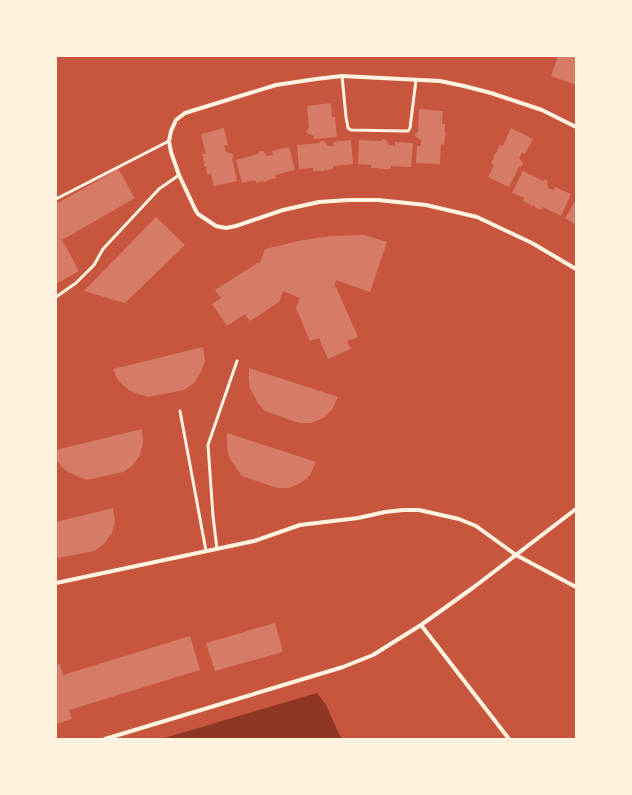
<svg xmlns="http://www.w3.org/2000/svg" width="632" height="795" viewBox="0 0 632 795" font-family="'Source Sans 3',sans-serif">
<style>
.water{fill:#8f3625}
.building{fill:#d67c66}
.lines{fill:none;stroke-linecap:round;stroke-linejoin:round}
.service{stroke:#fff3e0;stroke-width:3}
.minor{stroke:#fff3e0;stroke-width:4}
</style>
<rect width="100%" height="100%" fill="#c8553d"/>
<!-- water -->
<path class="water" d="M317,693L326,705L339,734L343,739H161Z"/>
<!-- building -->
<path class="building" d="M558,56H576V85L551,76Z
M331,103L332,117H335L337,137L314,139V136L307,133L306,131L309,128L307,106Z
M419,109L443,111L442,124H445V131H444L446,134L444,138L445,137L444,145L441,144L440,164L416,163L417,146H421V140L415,136V134L418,132Z
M224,128L228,145L224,146L226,152L233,154V157L232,159L237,181L214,186L211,174H207L206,168L207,167L204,166V164L205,161H204L202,154H206L201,134Z
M511,128L533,139L525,154L522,153L519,158L523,163L522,166L519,167L509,187L488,177L494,165L491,163L494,157V158V155L497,152V151L500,145L503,146Z
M383,139L386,140L389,145L395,146V142L413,143L411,167L391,166V169H384V168L382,169H380L378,168H371V165L358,164L359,140L381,141Z
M351,140L353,164L333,166V169L326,170V169L324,171H322L319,170L320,171H313V168L299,169L297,145L319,143L321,141H324L328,146H334L333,142Z
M289,147L295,170L275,175L276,178L269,180V179L267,181L265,182L262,181H263L256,183L255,180L242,183L236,160L258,154L260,151H263L267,156L273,155L272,151Z
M118,169L135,198L62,240L79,271L56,284V204Z
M523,171L543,181L545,179L547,180L548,188L554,190L555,187L571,194L561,216L543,207L541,210L535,207V206H531L529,203V204L523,201L524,198L512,193Z
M576,200V225L565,218Z
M156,217L185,245L125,303L84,291Z
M364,235L387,242L370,292L336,280L334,288L336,287L358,337L347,341L351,349L328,359L319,338L310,341L296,308L300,298L283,291L279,302L250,321L245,314L227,326L212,304L221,298L215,290L259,262L260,263L265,249L303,240L331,236Z
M203,347L205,361L201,372L194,383L184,390L148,397L138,394L129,390L124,386L118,380L113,369Z
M249,368L338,397L332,410L323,418L311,423H299L265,411L258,403L253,394L250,388L249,380Z
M142,429L143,443L140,455L133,465L123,472L87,480L77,476L68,472L63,468L56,460V450Z
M227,433L316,462L310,475L301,483L289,488H277L242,476L230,459L228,453L227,445Z
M113,508L115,522L112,533L104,544L94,551L58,558L56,557V522Z
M275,623L283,652L215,671L206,643Z
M190,636L200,670L69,710L72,719L56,724V666L60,664L63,675Z"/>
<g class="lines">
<!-- service -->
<path class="service" d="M342,76L346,117L348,128L351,130L404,131H408L410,128L416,80
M56,199L169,141
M56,297L76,283L94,265L103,249L159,189L179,175
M180,411L206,551
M217,549L213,516L208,445L237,361"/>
<!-- minor -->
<path class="minor" d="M576,127L542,110L491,93L464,86L440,81L342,76L316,79L276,85L185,113L176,120L171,131L169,141L171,152L179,175L196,211L198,214L216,226L226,228L236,226L283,210L319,202L349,200H378L426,205L477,217L532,243L576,269
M56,583L254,541L300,525L358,518L385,512L403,510H419L459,519L476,526L516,555L576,587
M421,625L509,739
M105,739L343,667L373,655L421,625L474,587L576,509"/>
</g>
<!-- border -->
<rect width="632" height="795" fill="none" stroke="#fff3e0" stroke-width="114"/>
</svg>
